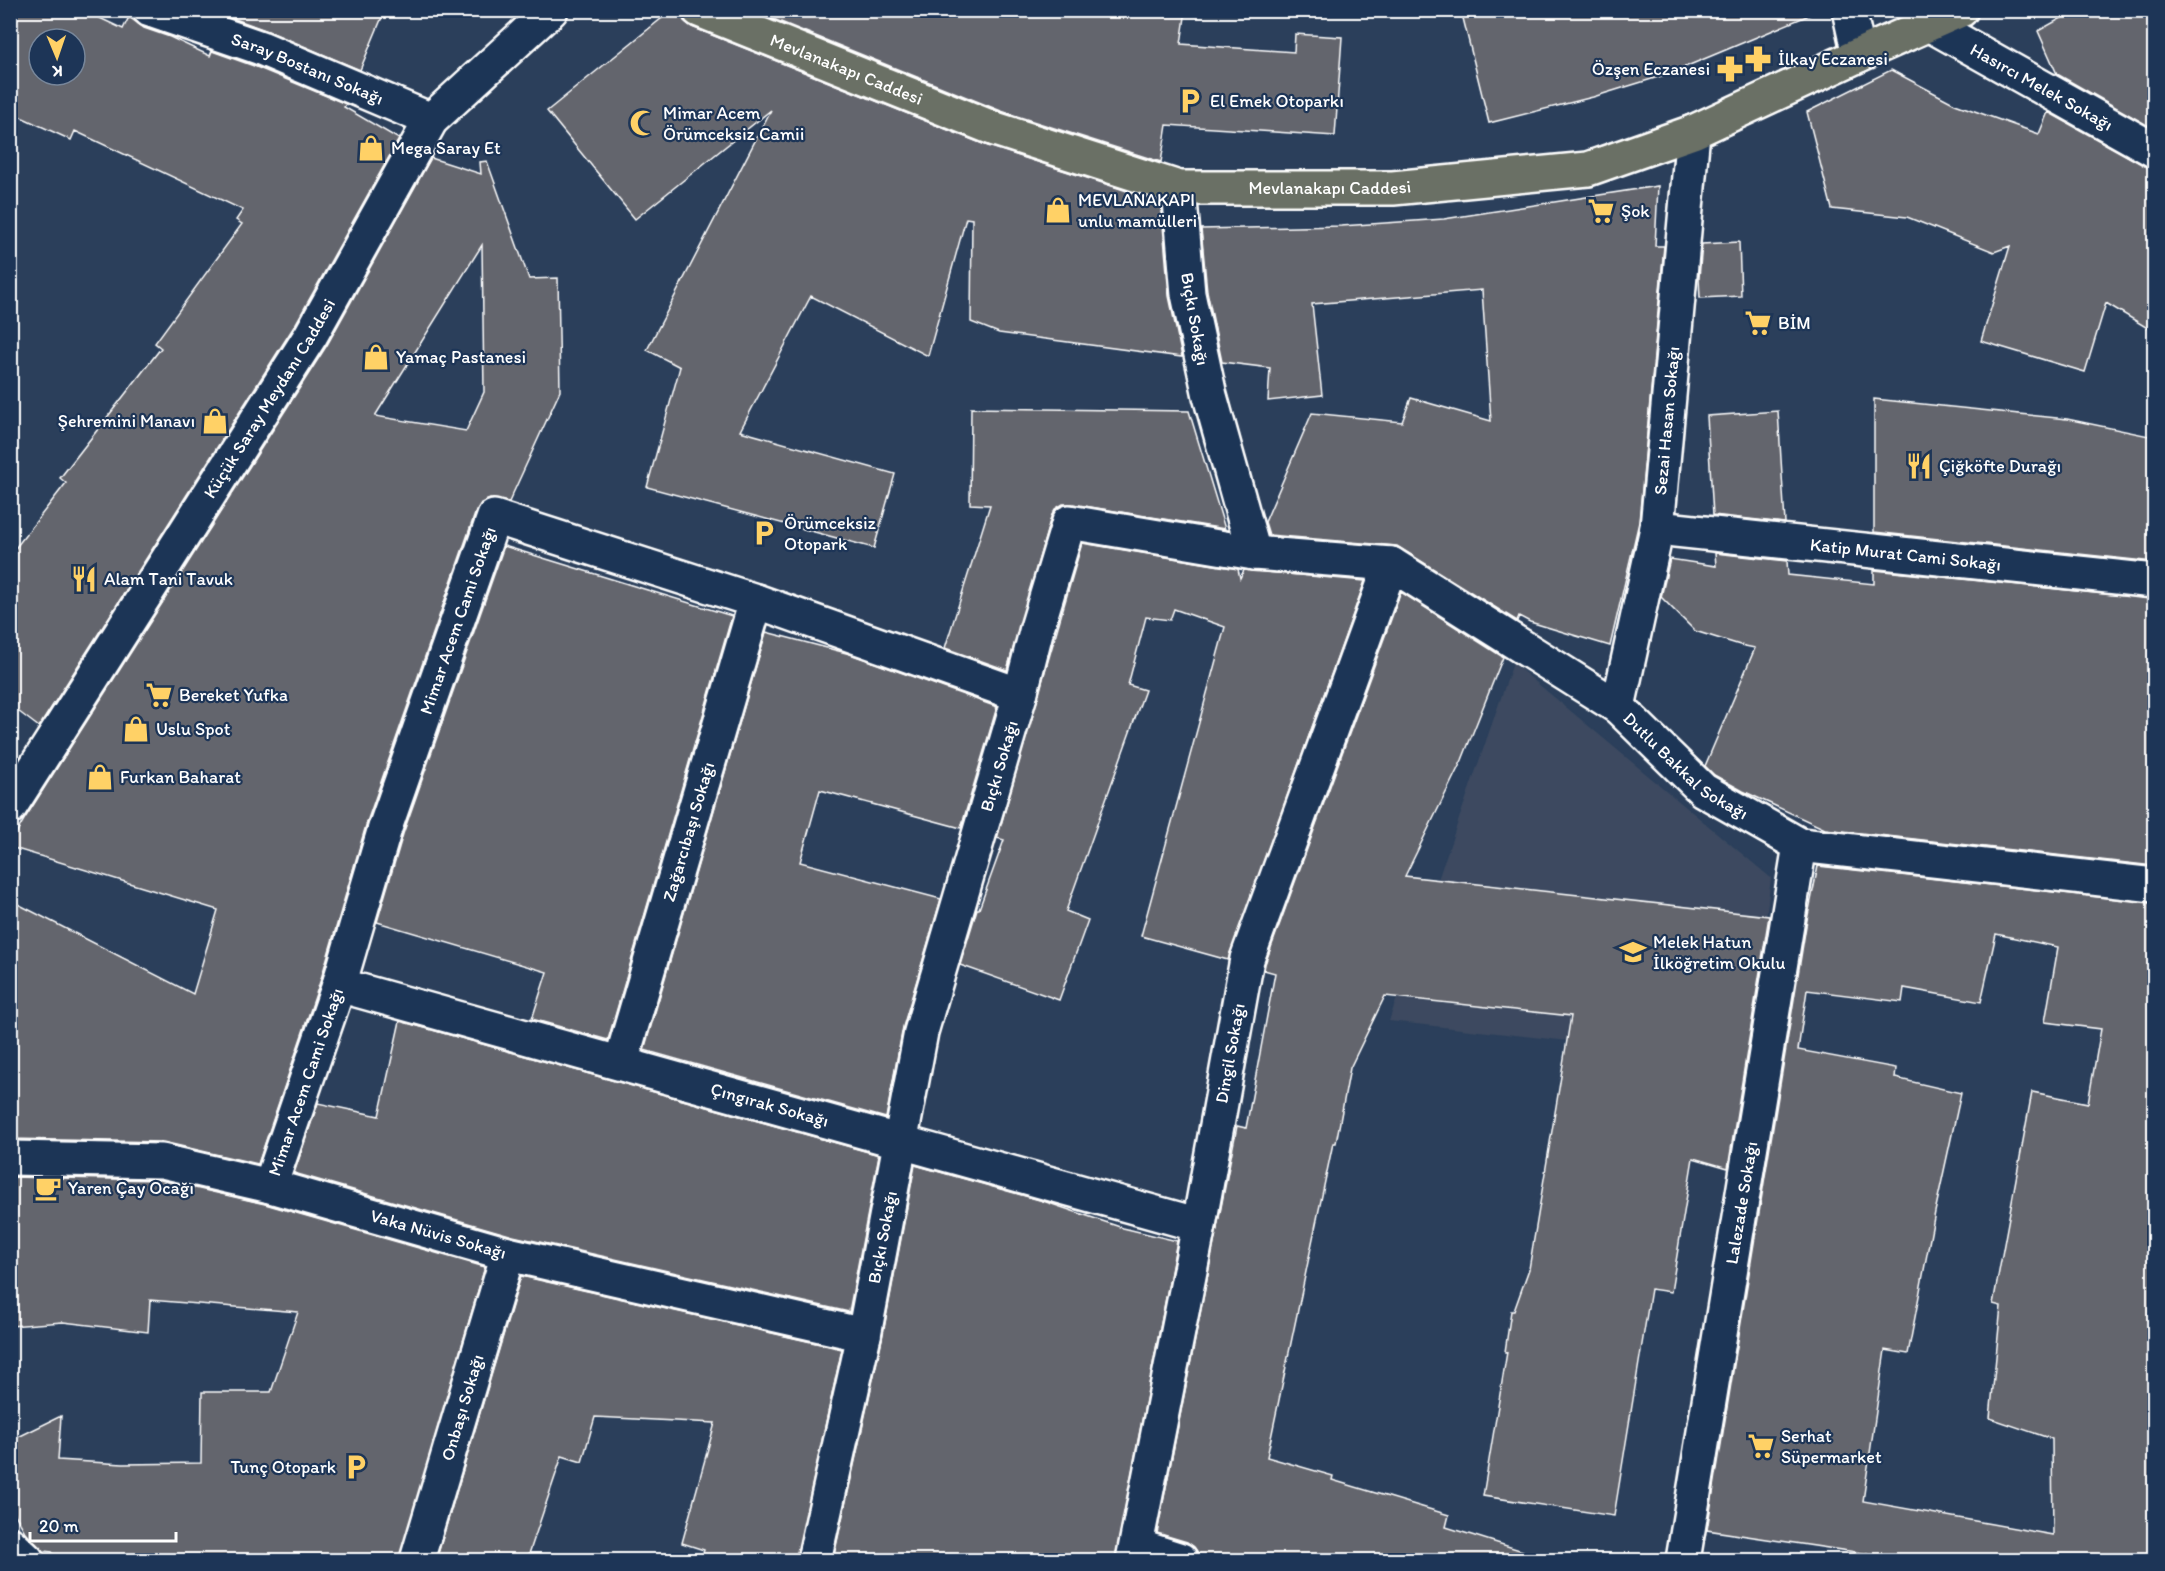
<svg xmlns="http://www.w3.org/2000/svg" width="2165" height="1571" viewBox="0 0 2165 1571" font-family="Itim,sans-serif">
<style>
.built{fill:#3c4a60}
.building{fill:#64656d;stroke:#fff;stroke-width:1.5;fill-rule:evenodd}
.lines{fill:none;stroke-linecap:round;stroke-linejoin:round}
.minor-casing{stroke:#fff;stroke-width:38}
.major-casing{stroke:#fff;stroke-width:38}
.minor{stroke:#1d3557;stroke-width:33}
.major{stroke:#6b7065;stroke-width:33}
.labels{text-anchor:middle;stroke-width:4.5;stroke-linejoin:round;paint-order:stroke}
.poi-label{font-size:18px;fill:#fff;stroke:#1d3557;text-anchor:start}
.street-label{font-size:18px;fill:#fff;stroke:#1d3557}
</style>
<rect width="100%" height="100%" fill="#2b3f5b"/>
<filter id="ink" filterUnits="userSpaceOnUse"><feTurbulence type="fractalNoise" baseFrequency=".0167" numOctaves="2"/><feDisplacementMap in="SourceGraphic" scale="12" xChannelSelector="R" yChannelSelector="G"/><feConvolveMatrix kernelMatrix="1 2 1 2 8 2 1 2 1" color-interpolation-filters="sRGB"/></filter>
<g filter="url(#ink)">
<!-- built -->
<path class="built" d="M1513,663L1771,878L1748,1061L1389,1021Z"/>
<!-- building -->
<path class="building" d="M10,10H83L123,29L129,17L144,28L170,37L210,56L212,51L254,66L346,104L344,107L399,139L295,325L39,727L10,705V555L66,483L60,478L161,348L155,343L242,224L236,220L243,210L75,131L71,140L10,112ZM39,39H75V75H39Z
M229,10H385L360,70L268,31L227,16Z
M672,10H681L684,21L692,27L988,146L1161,202L1169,296L1182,357L999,333L971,322L972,219L966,218L928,356L811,296L740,431L895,474L874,548L647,487L680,367L647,350L771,110L635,219L547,111Z
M751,10H1186L1181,44L1294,52L1295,34L1342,37L1335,136L1167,125L1161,162L1001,111Z
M1461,10H1819V11L1668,74L1593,97L1489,123Z
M2076,10H2154V129L2057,74L2038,31Z
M1891,70L1955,104L2039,134L2048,112L2145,166L2154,169V332L2106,303L2085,372L1981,341L2010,246L1994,252L1907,217L1832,209L1807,112Z
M431,158L481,174L480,162L487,161L529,279L558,278L560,391L509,502L490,499L481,503L476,511L367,822L321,979L258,1164L163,1142L10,1139V900L193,994L218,910L10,847V844L25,818L327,345ZM482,245L484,392L466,431L375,416Z
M1658,186L1655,246H1664L1639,522L1610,646L1530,622L1519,616L1517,621L1397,546L1269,535L1265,522L1312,413L1402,422L1411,398L1491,421L1482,290L1312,304L1322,395L1268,401L1270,368L1222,362L1207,291L1201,229L1341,226L1444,219Z
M1739,242L1741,296L1700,298L1699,278L1702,244Z
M1874,399L2067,419L2154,437V562L1874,532Z
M971,408L1189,411L1225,529L1072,504H1063L1055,509L1051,517L1007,670L945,648L990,505L970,504Z
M1778,411L1785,523L1713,515L1707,416Z
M1082,543L1238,569L1240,578L1244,570L1365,581L1228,960L1141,936L1225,627L1174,609L1170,620L1146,617L1128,685L1145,690L1066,911L1088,920L1059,1000L960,965L977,909H979L1004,840L997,838Z
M504,546L732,616L608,1040L532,1019L547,972L377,922L403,834Z
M1715,553L1787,561L1788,575L1874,584V570L2154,599V866L1825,829L1743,791L1714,775L1705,766L1755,648L1740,645L1695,631L1661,597L1670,559L1716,566Z
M1401,592L1503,657L1462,760L1405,876L1769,916L1728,1168L1693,1158L1671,1292L1651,1289L1614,1516L1483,1496L1507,1352H1505L1511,1311H1514L1529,1269L1571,1016L1385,996L1350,1068L1336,1143H1333L1267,1457L1333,1476L1332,1480L1449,1515L1446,1527L1523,1551L1522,1560H1199V1555L1194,1547L1187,1542L1157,1533L1237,1126L1246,1128L1275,973L1264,970L1265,964Z
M766,632L850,654L997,707L961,828L820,790L800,862L941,899L903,1027L886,1118L644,1050Z
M1818,866L2154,903V1531L2152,1560H1867L1868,1554L1707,1530L1807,920ZM1996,934L2058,947L2045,1022L2101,1029L2088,1103L2032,1092L1993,1304L2001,1306L1990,1418L2052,1439L2053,1535L1863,1501L1885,1350L1908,1354L1935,1212L1961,1093L1895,1078L1896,1068L1798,1050L1807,990L1902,1002L1904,988L1981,1002Z
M400,1021L879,1155L849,1312L513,1236L294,1173L318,1103L379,1116Z
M915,1165L1043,1201L1123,1228L1177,1241L1115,1560H833L882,1339Z
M10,1177L160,1180L265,1204L485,1267L399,1560H58L52,1552L43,1551L25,1532L10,1505V1441L61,1416L58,1460L123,1464L201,1463L202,1392H271L298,1312L150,1300L148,1332L63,1322L10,1326Z
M521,1276L842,1349L796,1560H701L704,1550L682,1543L715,1423L595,1417L582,1462L562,1456L527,1560H436Z"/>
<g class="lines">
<!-- minor casing -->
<g class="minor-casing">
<g id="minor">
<path id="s1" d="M150,10L261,48L431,120"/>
<path d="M1849,10L1859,55"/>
<path id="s2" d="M1929,24L2154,150"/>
<path id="s3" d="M1657,528L2154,581"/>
<path id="s4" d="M1254,553L1391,564L1618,707L1703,790L1800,845L2154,885"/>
<path id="s5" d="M1618,707L1657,528L1693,132"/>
<path id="s6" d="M10,807L311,335L431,120L551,10"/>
<path id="s7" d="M339,985C626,1063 912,1146 1199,1225"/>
<path id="s8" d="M621,1062L756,601"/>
<path id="s9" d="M10,1158L162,1161L270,1186L508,1254L864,1335"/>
<path id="s10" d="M270,1186L339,985L385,828L494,517L756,601L1020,695"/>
<path d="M10,1544L27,1560"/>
<path d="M1137,1546L1181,1560"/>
<path id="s11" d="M417,1560L508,1254"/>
<path id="s12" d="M814,1560L864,1335L921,1032L1020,695L1037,628L1069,522L1254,553L1210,396L1188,294L1179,188"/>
<path id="s13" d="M1133,1560L1199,1225L1247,959L1391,564"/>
<path id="s14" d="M1683,1560L1800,845"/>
</g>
</g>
<!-- major casing -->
<g class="major-casing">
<g id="major">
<path id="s15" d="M699,10L995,129L1179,188H1393L1588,169L1693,132L1859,55L1961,10"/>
</g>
</g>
<!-- minor -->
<use href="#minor" class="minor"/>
<!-- major -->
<use href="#major" class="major"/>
</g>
</g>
<!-- icons -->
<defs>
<g id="pharmacy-bare" transform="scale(2.07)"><path d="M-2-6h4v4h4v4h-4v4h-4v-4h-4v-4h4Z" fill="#ffd166" stroke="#1d3557" stroke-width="2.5" paint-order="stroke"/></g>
<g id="parking-bare" transform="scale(2.07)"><path d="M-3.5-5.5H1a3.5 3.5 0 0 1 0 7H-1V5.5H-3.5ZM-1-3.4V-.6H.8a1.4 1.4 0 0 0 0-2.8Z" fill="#ffd166" stroke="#1d3557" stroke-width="2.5" paint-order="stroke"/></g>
<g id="mosque-bare" transform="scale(2.07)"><path d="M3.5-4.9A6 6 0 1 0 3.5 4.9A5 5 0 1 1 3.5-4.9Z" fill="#ffd166" stroke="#1d3557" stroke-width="2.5" paint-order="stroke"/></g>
<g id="shop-bare" transform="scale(2.07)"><path d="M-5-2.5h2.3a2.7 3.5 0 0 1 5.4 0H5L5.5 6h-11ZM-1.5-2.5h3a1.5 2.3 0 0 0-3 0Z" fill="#ffd166" stroke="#1d3557" stroke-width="2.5" paint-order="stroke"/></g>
<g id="supermarket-bare" transform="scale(2.07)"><path d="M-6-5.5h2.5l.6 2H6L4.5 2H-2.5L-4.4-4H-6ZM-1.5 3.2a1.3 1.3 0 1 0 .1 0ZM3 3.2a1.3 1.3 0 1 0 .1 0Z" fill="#ffd166" stroke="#1d3557" stroke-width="2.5" paint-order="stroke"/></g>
<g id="restaurant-bare" transform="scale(2.07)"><path d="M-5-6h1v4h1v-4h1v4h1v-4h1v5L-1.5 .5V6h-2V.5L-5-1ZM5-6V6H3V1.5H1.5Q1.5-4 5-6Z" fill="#ffd166" stroke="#1d3557" stroke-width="2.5" paint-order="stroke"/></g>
<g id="school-bare" transform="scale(2.07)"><path d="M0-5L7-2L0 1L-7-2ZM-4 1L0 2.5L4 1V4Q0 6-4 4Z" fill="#ffd166" stroke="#1d3557" stroke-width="2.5" paint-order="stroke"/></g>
<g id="cafe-bare" transform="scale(2.07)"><path d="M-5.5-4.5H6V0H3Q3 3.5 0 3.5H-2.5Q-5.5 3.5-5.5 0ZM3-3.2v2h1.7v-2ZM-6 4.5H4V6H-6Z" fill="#ffd166" stroke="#1d3557" stroke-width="2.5" paint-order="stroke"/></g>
</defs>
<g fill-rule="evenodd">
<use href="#pharmacy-bare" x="1758" y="59"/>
<use href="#pharmacy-bare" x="1730" y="69"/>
<use href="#parking-bare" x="1190" y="101"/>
<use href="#mosque-bare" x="643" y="123"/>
<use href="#shop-bare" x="371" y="148"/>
<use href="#shop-bare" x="1058" y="210"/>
<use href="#supermarket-bare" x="1601" y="211"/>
<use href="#supermarket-bare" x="1758" y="323"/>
<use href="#shop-bare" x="376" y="357"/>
<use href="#shop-bare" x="215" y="421"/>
<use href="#restaurant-bare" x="1919" y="466"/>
<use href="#parking-bare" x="764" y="533"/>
<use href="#restaurant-bare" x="84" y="579"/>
<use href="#supermarket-bare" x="159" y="695"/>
<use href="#shop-bare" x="136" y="729"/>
<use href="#shop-bare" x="100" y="777"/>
<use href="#school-bare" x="1633" y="952"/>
<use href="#cafe-bare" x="48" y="1188"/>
<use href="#supermarket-bare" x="1761" y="1446"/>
<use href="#parking-bare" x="356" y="1467"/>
</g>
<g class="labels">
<!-- poi labels -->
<g class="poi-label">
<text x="1778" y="65">İlkay Eczanesi</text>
<text x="1710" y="75" text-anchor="end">Özşen Eczanesi</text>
<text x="1210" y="107">El Emek Otoparkı</text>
<text x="663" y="119">Mimar Acem<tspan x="663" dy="21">Örümceksiz Camii</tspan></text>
<text x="391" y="154">Mega Saray Et</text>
<text x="1078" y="206">MEVLANAKAPI<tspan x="1078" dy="21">unlu mamülleri</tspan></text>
<text x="1621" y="217">Şok</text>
<text x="1778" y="329">BİM</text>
<text x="396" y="363">Yamaç Pastanesi</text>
<text x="195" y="427" text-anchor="end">Şehremini Manavı</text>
<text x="1939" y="472">Çiğköfte Durağı</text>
<text x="784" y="529">Örümceksiz<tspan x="784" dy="21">Otopark</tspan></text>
<text x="104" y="585">Alam Tani Tavuk</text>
<text x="179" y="701">Bereket Yufka</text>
<text x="156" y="735">Uslu Spot</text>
<text x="120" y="783">Furkan Baharat</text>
<text x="1653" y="948">Melek Hatun<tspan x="1653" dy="21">İlköğretim Okulu</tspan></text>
<text x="68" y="1194">Yaren Çay Ocağı</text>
<text x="1781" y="1442">Serhat<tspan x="1781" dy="21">Süpermarket</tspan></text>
<text x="336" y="1473" text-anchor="end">Tunç Otopark</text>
</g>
<!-- street labels -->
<g class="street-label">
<text dy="6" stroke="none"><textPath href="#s1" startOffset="168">Saray Bostanı Sokağı</textPath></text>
<text dy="6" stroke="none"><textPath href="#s15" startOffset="159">Mevlanakapı Caddesi</textPath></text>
<text dy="6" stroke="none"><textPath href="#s2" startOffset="129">Hasırcı Melek Sokağı</textPath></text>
<text dy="6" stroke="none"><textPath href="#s15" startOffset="663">Mevlanakapı Caddesi</textPath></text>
<text transform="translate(1195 319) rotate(80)" y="6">Bıçkı Sokağı</text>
<text dy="6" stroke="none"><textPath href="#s6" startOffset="484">Küçük Saray Meydanı Caddesi</textPath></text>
<text dy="6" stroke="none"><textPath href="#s5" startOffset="291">Sezai Hasan Sokağı</textPath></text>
<text dy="6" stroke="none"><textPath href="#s3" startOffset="250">Katip Murat Cami Sokağı</textPath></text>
<text dy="6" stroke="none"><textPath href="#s10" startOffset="596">Mimar Acem Cami Sokağı</textPath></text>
<text dy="6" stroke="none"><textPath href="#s4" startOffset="496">Dutlu Bakkal Sokağı</textPath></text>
<text dy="6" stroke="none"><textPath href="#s12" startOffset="816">Bıçkı Sokağı</textPath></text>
<text dy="6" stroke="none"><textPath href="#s8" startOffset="240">Zağarcıbaşı Sokağı</textPath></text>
<text dy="6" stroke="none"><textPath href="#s13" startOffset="516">Dingil Sokağı</textPath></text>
<text dy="6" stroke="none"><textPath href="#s10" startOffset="110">Mimar Acem Cami Sokağı</textPath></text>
<text dy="6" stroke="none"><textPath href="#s7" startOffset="447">Çıngırak Sokağı</textPath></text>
<text dy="6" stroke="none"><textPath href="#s14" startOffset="362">Lalezade Sokağı</textPath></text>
<text dy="6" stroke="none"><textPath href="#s9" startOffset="438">Vaka Nüvis Sokağı</textPath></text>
<text dy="6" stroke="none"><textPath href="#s12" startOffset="330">Bıçkı Sokağı</textPath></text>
<text dy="6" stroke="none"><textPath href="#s11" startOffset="159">Onbaşı Sokağı</textPath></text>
</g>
</g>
<!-- margin -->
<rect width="2165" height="1571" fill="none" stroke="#1d3557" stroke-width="36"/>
<rect x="18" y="18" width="2129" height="1535" fill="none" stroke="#fff" stroke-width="2" filter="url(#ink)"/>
<!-- north arrow -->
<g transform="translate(57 57) rotate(178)"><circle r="28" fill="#1d3557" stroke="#77869a" stroke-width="1.5"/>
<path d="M0-4.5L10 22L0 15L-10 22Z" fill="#ffd166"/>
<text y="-9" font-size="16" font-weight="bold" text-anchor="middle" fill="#ffffff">K</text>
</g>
<!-- scale -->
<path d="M30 1532v9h146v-9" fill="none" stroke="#ffffff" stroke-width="3"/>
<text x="39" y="1532" font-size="18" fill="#ffffff" stroke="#1d3557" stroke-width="4.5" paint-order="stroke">20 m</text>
</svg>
